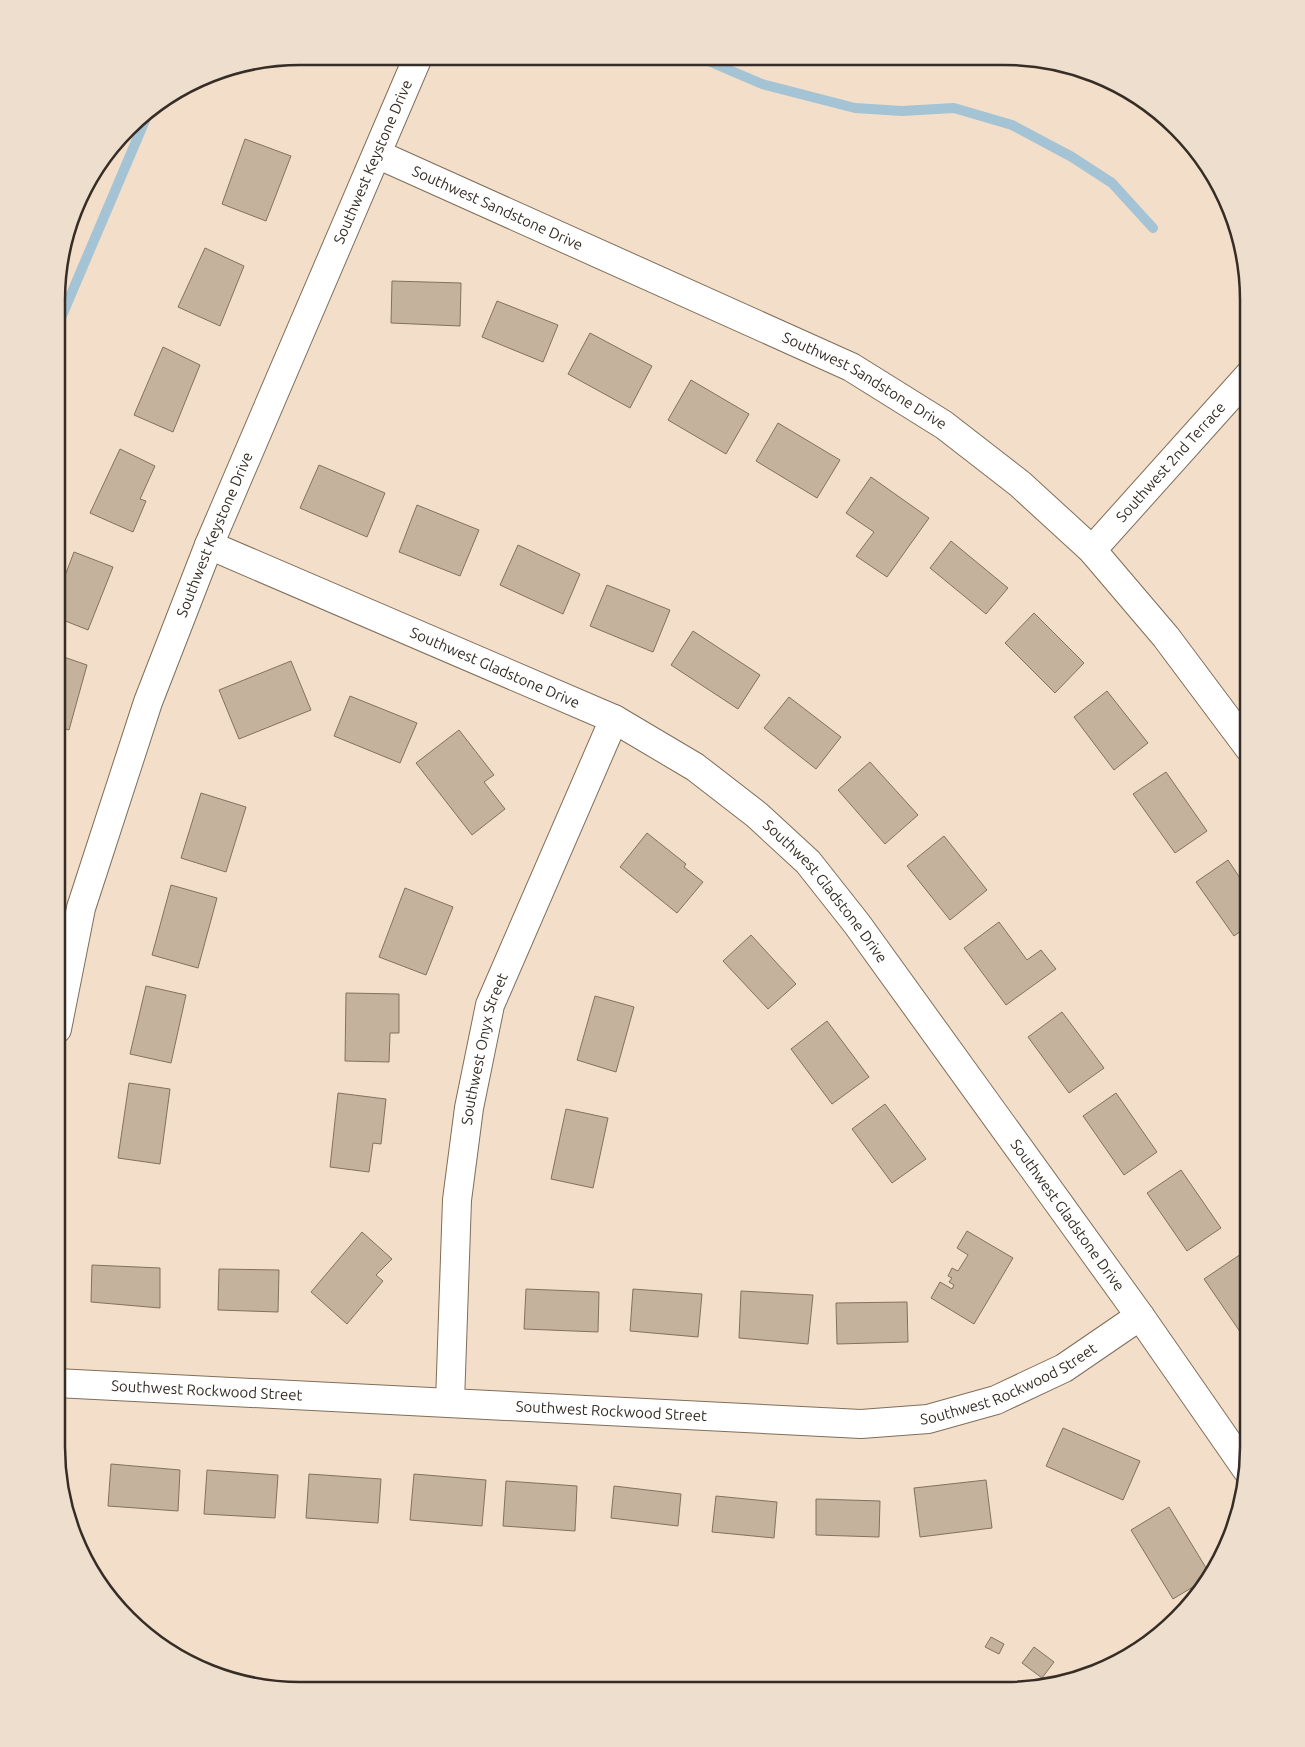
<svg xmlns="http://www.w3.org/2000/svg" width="1305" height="1747" viewBox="0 0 1305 1747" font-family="Ubuntu,sans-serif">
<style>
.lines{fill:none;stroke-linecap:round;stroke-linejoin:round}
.stream{stroke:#a4c3d4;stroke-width:10}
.building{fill:#c5b29d;stroke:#83715d}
.minor-casing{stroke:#7f6e5a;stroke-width:30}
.minor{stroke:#fff;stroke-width:28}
.labels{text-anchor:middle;stroke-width:4.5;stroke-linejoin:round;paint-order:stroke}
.street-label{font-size:15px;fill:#362e26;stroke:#feeddb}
.rim{fill:none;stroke:#362e26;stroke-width:2.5}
</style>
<rect width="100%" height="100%" fill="#f3dfc9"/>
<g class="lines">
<!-- stream -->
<path class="stream" d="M699,57L762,84L855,108L902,111L954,108L1012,125L1072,157L1112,183L1153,228
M58,325L149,111"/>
</g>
<!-- building -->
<path class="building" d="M245,139L291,156L266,221L222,204Z
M205,248L244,266L220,326L178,307Z
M392,281L461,283L460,326L391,323Z
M497,301L558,325L543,362L482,337Z
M590,333L652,366L630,408L568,374Z
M163,347L200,365L173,432L134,415Z
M691,380L749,414L726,454L668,420Z
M778,423L840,460L817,498L756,461Z
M120,449L155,466L140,499L146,501L133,532L90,513Z
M319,465L385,493L367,537L300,508Z
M871,477L929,518L887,577L856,556L874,532L846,513Z
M417,505L479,530L460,576L399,552Z
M951,541L1008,588L986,614L930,568Z
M518,545L580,574L563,614L500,585Z
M74,552L113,567L88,630L58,618V594Z
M607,585L670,610L653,652L590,626Z
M1034,613L1084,663L1055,693L1005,643Z
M693,631L760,675L738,709L671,665Z
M58,655L87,665L69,730L58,727Z
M291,661L311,710L239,739L219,690Z
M1107,691L1148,743L1114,770L1074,717Z
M350,696L417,723L400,763L334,736Z
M789,697L841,737L816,769L764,728Z
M459,730L494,775L484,782L505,809L472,835L416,763Z
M870,762L918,815L885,844L838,790Z
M1166,772L1207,831L1175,853L1133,794Z
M201,793L246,807L226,872L181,858Z
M647,833L686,864L684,867L703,882L677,913L620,867Z
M944,836L987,890L950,920L907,866Z
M1228,860L1248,890V926L1234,936L1196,882Z
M171,885L217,898L198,968L152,955Z
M405,888L453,907L426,975L379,957Z
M999,922L1027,960L1041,950L1056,969L1006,1005L964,948Z
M751,935L796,984L768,1009L723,961Z
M146,986L186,995L171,1063L130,1054Z
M346,993L399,994V1033H390L389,1062L345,1061Z
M595,996L634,1007L616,1072L577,1060Z
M1062,1012L1104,1068L1069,1093L1028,1037Z
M827,1021L869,1077L832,1104L791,1049Z
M129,1083L170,1089L160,1164L118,1158Z
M338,1093L386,1099L381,1144L373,1143L369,1172L330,1167Z
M1116,1093L1157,1152L1124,1175L1083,1116Z
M885,1104L926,1159L892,1183L852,1129Z
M566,1109L608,1118L593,1188L551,1179Z
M1181,1170L1221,1228L1187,1251L1147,1193Z
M967,1231L1013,1258L974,1324L931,1298L940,1282L952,1289L954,1285L949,1282L952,1278L948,1276L952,1268L958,1271L968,1255L957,1248Z
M362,1232L392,1259L376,1275L383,1281L347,1324L311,1292Z
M1241,1254L1248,1265V1336L1245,1339L1204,1279Z
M92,1265L160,1268V1308L91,1302Z
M219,1269L279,1270L278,1312L218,1310Z
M526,1289L599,1292L598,1332L524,1329Z
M633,1289L702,1294L698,1337L630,1331Z
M741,1291L813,1295L808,1344L739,1338Z
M907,1302L908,1342L837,1344L836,1303Z
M1063,1428L1140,1461L1123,1500L1046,1466Z
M111,1464L180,1470L178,1511L108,1506Z
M207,1470L278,1475L275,1518L204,1514Z
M309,1474L381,1479L378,1523L306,1518Z
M414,1474L486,1480L482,1526L410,1520Z
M986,1480L992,1528L920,1537L914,1488Z
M506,1481L577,1486L575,1531L503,1526Z
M614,1486L681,1494L678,1526L611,1518Z
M716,1496L777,1502L774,1538L712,1532Z
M816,1499L880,1501L879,1537L816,1535Z
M1169,1507L1211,1576L1173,1599L1131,1530Z
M991,1637L1004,1644L999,1654L985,1647Z
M1034,1647L1054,1662L1042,1678L1022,1663Z"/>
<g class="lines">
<!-- minor casing -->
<g class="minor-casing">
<g id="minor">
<path id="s1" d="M377,154L851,367L944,425L1020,484L1092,550L1166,637L1249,748"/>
<path id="s2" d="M209,545L614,719L695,767L757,815L808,862L857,924L1140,1316L1247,1470"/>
<path id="s3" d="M1092,550L1249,375"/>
<path id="s4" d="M57,1029L81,908L148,702L209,545L418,57"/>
<path id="s5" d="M56,1383L861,1424L928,1419L996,1400L1064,1368L1140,1316"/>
<path id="s6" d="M450,1402L457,1200L469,1108L490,1005L614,719"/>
</g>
</g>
<!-- minor -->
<use href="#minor" class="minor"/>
</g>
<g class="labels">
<!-- street labels -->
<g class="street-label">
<text dy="5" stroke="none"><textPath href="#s4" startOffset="925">Southwest Keystone Drive</textPath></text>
<text dy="5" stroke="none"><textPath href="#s1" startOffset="132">Southwest Sandstone Drive</textPath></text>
<text dy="5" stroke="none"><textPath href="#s1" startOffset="538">Southwest Sandstone Drive</textPath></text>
<text dy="5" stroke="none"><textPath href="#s3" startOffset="118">Southwest 2nd Terrace</textPath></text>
<text dy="5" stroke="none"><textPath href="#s4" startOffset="520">Southwest Keystone Drive</textPath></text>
<text dy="5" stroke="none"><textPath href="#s2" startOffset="311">Southwest Gladstone Drive</textPath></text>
<text dy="5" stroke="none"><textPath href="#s2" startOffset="716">Southwest Gladstone Drive</textPath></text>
<text dy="5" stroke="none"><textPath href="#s6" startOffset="356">Southwest Onyx Street</textPath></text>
<text dy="5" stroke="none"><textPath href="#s2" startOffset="1121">Southwest Gladstone Drive</textPath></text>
<text dy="5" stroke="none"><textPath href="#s5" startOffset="961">Southwest Rockwood Street</textPath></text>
<text dy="5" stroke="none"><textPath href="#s5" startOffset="151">Southwest Rockwood Street</textPath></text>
<text dy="5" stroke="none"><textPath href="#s5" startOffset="556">Southwest Rockwood Street</textPath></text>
</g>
</g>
<!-- crop -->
<path d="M0 0H1305V1747H0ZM300 65H1005A235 235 0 0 1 1240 300V1447A235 235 0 0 1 1005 1682H300A235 235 0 0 1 65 1447V300A235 235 0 0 1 300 65Z" fill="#eedecd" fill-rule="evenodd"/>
<path class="rim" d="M300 65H1005A235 235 0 0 1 1240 300V1447A235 235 0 0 1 1005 1682H300A235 235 0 0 1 65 1447V300A235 235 0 0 1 300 65Z"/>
</svg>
